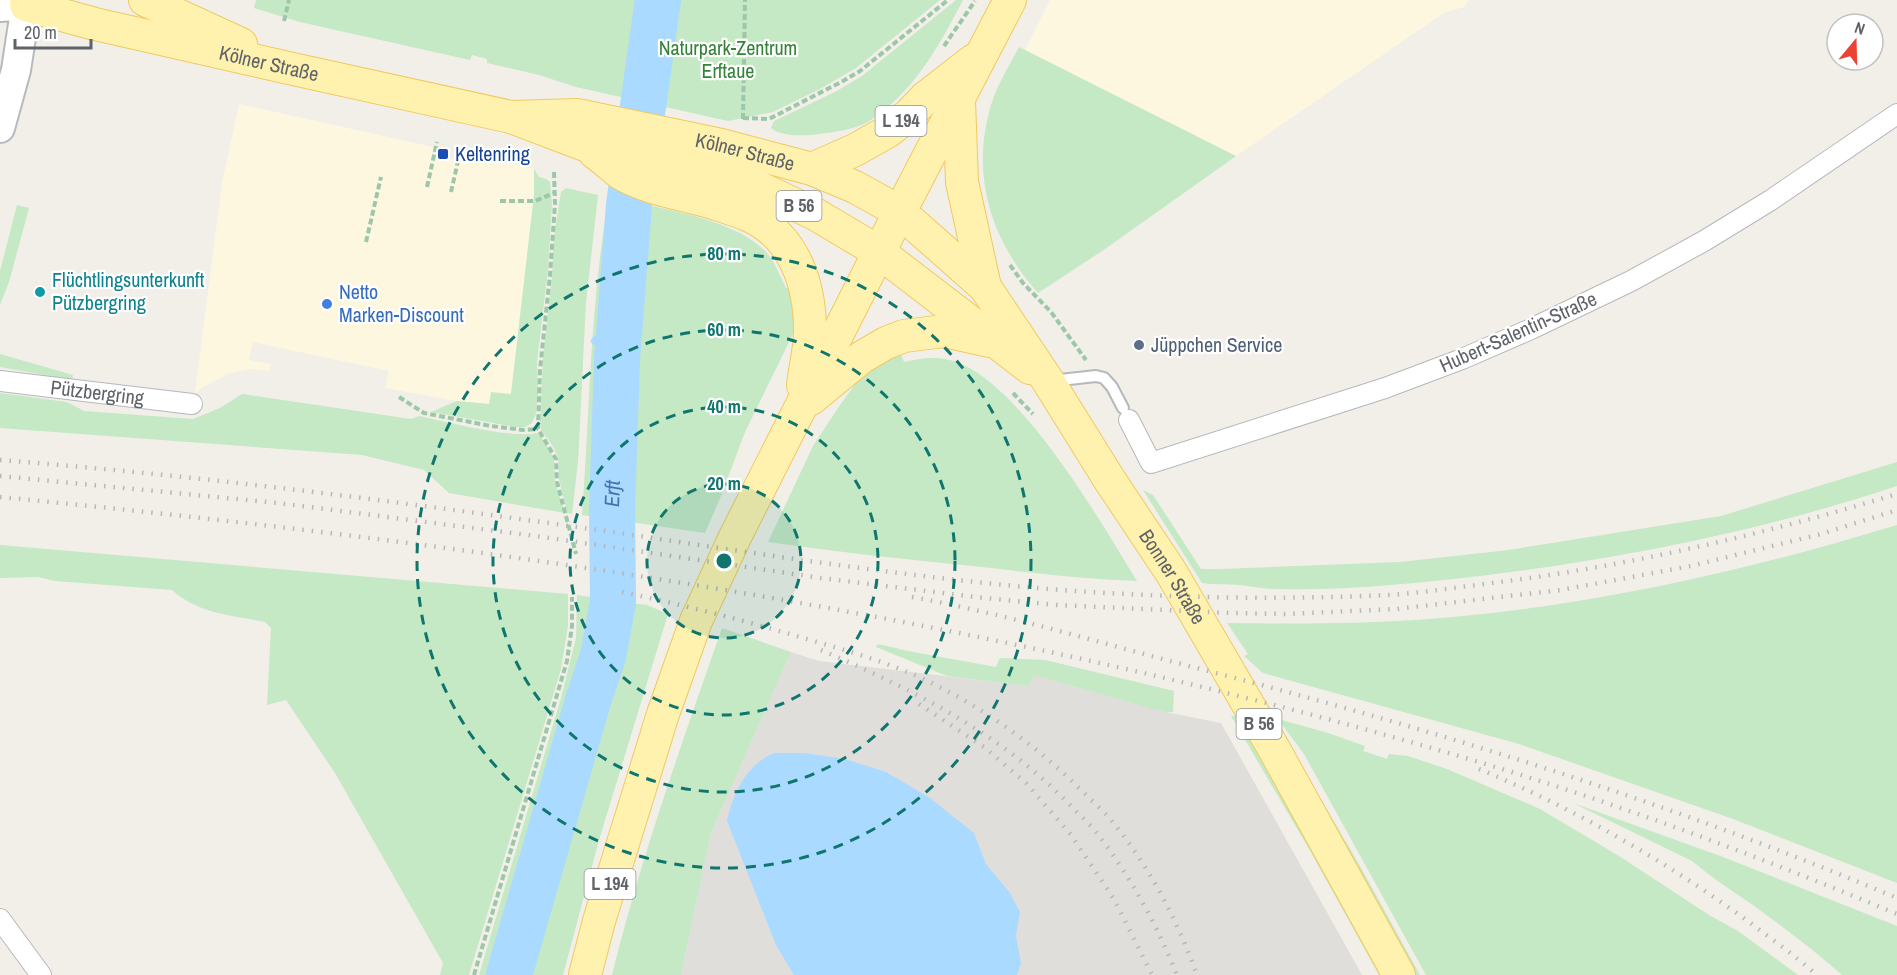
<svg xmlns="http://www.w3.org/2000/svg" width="1897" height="975" viewBox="0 0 1897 975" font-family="'Archivo Narrow',sans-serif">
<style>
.commercial{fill:#fef7e0}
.industrial{fill:#e0deda}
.green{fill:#c5e8c5}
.water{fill:#aadaff}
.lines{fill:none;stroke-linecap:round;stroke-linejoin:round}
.stream{stroke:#aadaff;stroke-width:8}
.river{stroke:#aadaff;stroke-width:46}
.lane-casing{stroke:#b5b8bc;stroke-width:14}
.street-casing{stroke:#b5b8bc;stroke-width:22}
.secondary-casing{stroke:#b6babf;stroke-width:32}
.primary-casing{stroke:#f2c960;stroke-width:34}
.path{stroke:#9cc7a9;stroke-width:4;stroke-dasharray:6 3;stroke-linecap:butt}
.lane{stroke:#fff;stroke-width:10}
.street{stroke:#fff;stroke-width:20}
.secondary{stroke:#fff;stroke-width:28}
.primary{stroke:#fff2af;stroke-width:32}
.rail{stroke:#b6b7b8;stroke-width:4.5;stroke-dasharray:1.5 8;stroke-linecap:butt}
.ring{fill:none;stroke:#0f766e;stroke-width:3;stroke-dasharray:10 8}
.transit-dot{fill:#1a4fb4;stroke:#fff;stroke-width:2}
.culture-dot{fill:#0f9aa8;stroke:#fff;stroke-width:2}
.shop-dot{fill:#3f7fe0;stroke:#fff;stroke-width:2}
.service-dot{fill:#5c6f8a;stroke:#fff;stroke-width:2}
.labels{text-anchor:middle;stroke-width:4.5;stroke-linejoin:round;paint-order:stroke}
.shield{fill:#fff;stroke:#8f9295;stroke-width:1.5}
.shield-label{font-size:18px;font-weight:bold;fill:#5f6368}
.park-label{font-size:20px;fill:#348238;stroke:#fff}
.street-label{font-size:20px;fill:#5f6368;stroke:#fff}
.transit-label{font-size:20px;fill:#164399;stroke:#fff;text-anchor:start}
.culture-label{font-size:20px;fill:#0d838f;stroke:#fff;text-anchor:start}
.shop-label{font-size:20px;fill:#366cbe;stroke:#fff;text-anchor:start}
.service-label{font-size:20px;fill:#4e5e75;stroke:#fff;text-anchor:start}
.water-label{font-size:21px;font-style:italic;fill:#4174aa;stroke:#fff}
.centre{fill:#0f766e;stroke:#fff;stroke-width:3}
.ring-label{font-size:18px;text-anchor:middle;font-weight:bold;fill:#0f766e;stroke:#fff;stroke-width:4.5;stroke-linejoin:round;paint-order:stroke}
</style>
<rect width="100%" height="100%" fill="#f1efe8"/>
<!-- commercial -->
<path class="commercial" d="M1050,0H1469L1464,7L1445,12L1236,156L1025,50Z
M239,104L433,147L432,155L461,161L463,153L534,169V195L511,394L490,404L457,401L385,388L389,371L253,342L249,360L270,364L269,371L251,369L230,373L205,386L195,393L222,183Z"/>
<!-- industrial -->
<path class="industrial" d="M791,652L819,661L1028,686L1034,675L1166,712L1221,723L1362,975H681L711,833Z"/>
<!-- green -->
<path class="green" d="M256,0H940L856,68L820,89L773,112L728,121L576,87L539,75L487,63V59L472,55L470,60L300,22L254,8Z
M956,0H963C941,42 918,85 879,114C874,117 869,122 864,124C850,130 834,132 819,134C805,136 782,137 771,128L774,121L835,92L862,76Z
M1019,47L1236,156L1105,249L1038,293C991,240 970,176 991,105C997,85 1009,66 1019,47Z
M534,169L539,177L546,179L550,182L552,204L548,270L537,362L538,394L536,414L532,423L525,427H515L431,412L457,401L489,404L491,392L511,394L534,195Z
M566,188L598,195L586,302L578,462L572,514L567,513L559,479L558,457L552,445L541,430L540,422L543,358L552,277L554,236L561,192Z
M609,197C655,208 733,217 766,252C775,262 780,276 786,288H795L796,318L793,334L745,432L721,496L705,533L582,515C590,409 590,302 609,197Z
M17,205L29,208L9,282L0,305V271Z
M899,349L904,362C919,359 934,356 949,360C1016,374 1102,524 1137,581C1085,579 1033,573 982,567C910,560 839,552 768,542L813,446L840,405L864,372Z
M0,354L73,375L72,380L0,367Z
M0,393L67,402L84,411L193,419L220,408L242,394L411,419L419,416C448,422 511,439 538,433L550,450L554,460L555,483L565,513L449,493L424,470L362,455L0,428Z
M1897,462V486C1765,530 1626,558 1488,575C1418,583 1346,591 1275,589C1263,589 1251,586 1239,585C1226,584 1214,585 1202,583L1143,490L1153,495L1201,569H1221L1400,562L1509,550L1721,516Z
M1897,525V883L1733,819L1519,744L1263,673L1244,656L1248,654L1227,623C1305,624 1385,624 1463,616C1610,602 1756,568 1897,525Z
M0,545L568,594V626L561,669L469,975H440L443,963L335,773L286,700L267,705L271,628L265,622C231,615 199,614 172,590L55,581L38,577L0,578Z
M577,595L604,599L595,641L581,691L559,758L497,975H479L561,698L576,638Z
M623,602L647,605L668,614L599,840L563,975H516L569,791L616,643Z
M722,628L791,652L711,833L681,975H612C641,857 682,743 722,628Z
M878,644L908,651L996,667L1000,658L1045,660L1174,691L1173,712H1166L1150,708L1034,675L1028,686L947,676L876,647Z
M1231,716H1236L1273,779L1384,975H1379L1309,849Z
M1278,719L1328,733L1365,746L1363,751L1387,759L1389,754L1408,756L1447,769L1540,809L1619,856L1709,915L1738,931L1798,975H1426L1304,754Z
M1288,743L1360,866L1420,975H1415Z
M1573,803L1723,857L1897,926V975H1842C1814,950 1783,927 1753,905C1732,891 1711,877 1692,861Z"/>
<!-- water -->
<path class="water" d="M774,753H804L845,759L886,772L930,798L974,833L986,864L1010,893L1020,912L1016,936L1021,963L1017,975H794L776,945L727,821C733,793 746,765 774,753Z"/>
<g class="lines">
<!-- stream -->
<path class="stream" d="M595,341L620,319"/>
<!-- river -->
<path class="river" id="s1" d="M509,975L588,701L603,656L613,602L612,510L617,360L629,205L658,0"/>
<!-- lane casing -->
<g class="lane-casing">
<path id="lane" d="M1051,381L1096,376L1104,378L1112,387L1123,408"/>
</g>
<!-- street casing -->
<g class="street-casing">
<g id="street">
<path id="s2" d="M0,381L192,404"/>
<path d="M1129,420L1151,463L1385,388L1462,359L1531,329L1631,281L1704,241L1771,200L1897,114"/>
<path d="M0,919L41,975"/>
</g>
</g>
<!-- secondary casing -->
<g class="secondary-casing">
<path id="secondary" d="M0,7L26,5
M0,128L16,70L26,5"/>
</g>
<!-- primary casing -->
<g class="primary-casing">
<g id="primary">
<path id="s3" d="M27,0L26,5L95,24L293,69L511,117L585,145L713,173L760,188L815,214L879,252L1030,368"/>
<path d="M145,0L241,44"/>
<path d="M959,101L962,182L985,287"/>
<path id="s4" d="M511,117L577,115L721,145L812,169L855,187L900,212L985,287L1048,381L1109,479L1171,572L1274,749L1399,975"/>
<path d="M595,153C604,159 612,167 620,173C647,189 678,193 707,201C722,206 736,210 750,216C795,237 810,285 810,331C810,349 805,367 803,385"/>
<path d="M812,169L855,150L887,132L909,115L925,98L974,60"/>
<path d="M811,399L862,357L886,343L904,336L944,331L989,341"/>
<path d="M585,975L599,921L663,714L696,621L735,537L879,252L1010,0"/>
</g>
</g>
<!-- path -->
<path class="path" d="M284,21L289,0
M944,46L975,1
M743,118L769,119L843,81L860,71L948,0
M743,119L745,0
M554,172L555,204L550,275L540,370L538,429L556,459L557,482L576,554
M427,187L437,142
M451,192L461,148
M500,201H535L554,193
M366,242L381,177
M1010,265L1023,283L1051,312L1086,360
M1013,393L1033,414
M399,397L424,413L491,426L523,430L538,429
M474,975L567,661L572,626V597"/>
<!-- lane -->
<use href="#lane" class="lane"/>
<!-- street -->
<use href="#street" class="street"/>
<!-- secondary -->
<use href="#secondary" class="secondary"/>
<!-- primary -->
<use href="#primary" class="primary"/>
<!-- rail -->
<path class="rail" d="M0,460C205,476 409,503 612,532C761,554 911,578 1061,590C1169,598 1280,600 1388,595C1420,593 1452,588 1484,584C1625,567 1761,535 1897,494
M0,476L278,503L543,537L821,578L975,597L1056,605L1231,613L1286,614L1396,609L1561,590L1691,566L1821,534L1897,510
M0,497C503,546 1008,619 1492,766C1630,808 1765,859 1897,914
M622,592C684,605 746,621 807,639C845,650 883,661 919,677C980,705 1035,744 1082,791C1092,801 1103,810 1111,820C1149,866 1177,919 1197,975
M912,597C1006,614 1097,642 1189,666C1430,728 1667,801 1897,898
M821,650C912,689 1002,734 1071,806C1079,815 1089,823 1096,832C1130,875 1157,925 1177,975
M919,704L984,747L1026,783L1071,835L1114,899L1152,975
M1479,769C1573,808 1662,859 1745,919C1769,937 1794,955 1817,975"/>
</g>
<!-- distance rings -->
<circle cx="724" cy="561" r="77" fill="#0f766e" fill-opacity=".12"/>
<g class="ring">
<circle cx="724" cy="561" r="77"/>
<circle cx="724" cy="561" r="154"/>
<circle cx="724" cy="561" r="231"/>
<circle cx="724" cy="561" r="307"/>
</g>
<!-- markers -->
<rect class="transit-dot" x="437" y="148" width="12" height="12" rx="3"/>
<circle class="culture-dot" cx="40" cy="292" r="6"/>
<circle class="shop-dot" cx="327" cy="304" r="6"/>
<circle class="service-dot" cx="1139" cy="345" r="6"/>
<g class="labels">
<!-- shield labels -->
<g class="shield">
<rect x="875.5" y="106" width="51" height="30" rx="4.5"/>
<rect x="776.5" y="191" width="45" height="30" rx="4.5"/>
<rect x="1236.5" y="709" width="45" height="30" rx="4.5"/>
<rect x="584.5" y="869" width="51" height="30" rx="4.5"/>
</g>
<g class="shield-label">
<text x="901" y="127">L 194</text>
<text x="799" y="212">B 56</text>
<text x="1259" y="730">B 56</text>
<text x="610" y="890">L 194</text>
</g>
<!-- park labels -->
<g class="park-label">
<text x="728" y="55">Naturpark-Zentrum<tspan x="728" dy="23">Erftaue</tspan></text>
</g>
<!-- street labels -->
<g class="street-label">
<text dy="7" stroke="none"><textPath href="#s3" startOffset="255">Kölner Straße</textPath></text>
<text dy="7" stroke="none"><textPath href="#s4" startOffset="238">Kölner Straße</textPath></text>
<text transform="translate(1518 332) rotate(-24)" y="7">Hubert-Salentin-Straße</text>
<text dy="7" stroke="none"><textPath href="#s2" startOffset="98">Pützbergring</textPath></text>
<text dy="7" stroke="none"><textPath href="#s4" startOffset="864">Bonner Straße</textPath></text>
</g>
<!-- transit labels -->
<g class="transit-label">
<text x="455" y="161">Keltenring</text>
</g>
<!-- culture labels -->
<g class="culture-label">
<text x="52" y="287">Flüchtlingsunterkunft<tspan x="52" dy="23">Pützbergring</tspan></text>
</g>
<!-- shop labels -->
<g class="shop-label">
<text x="339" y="299">Netto<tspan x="339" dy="23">Marken-Discount</tspan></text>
</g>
<!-- service labels -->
<g class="service-label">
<text x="1151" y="352">Jüppchen Service</text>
</g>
<!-- water labels -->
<g class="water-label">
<text dy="7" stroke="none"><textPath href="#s1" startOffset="496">Erft</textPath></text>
</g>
</g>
<circle cx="724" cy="561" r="9" class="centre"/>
<g class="ring-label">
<text x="724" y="260">80 m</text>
<text x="724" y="336">60 m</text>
<text x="724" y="413">40 m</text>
<text x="724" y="490">20 m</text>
</g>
<!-- north arrow -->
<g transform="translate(1855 42) rotate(19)"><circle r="28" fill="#ffffff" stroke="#bfc1c3" stroke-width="1.5"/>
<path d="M0-4.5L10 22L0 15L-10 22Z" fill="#ea4335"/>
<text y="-9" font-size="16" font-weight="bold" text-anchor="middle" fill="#5f6368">N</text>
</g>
<!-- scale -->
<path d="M15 39v9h76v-9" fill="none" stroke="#5f6368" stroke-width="3"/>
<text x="24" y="39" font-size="18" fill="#5f6368" stroke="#ffffff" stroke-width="4.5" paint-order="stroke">20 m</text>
</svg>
